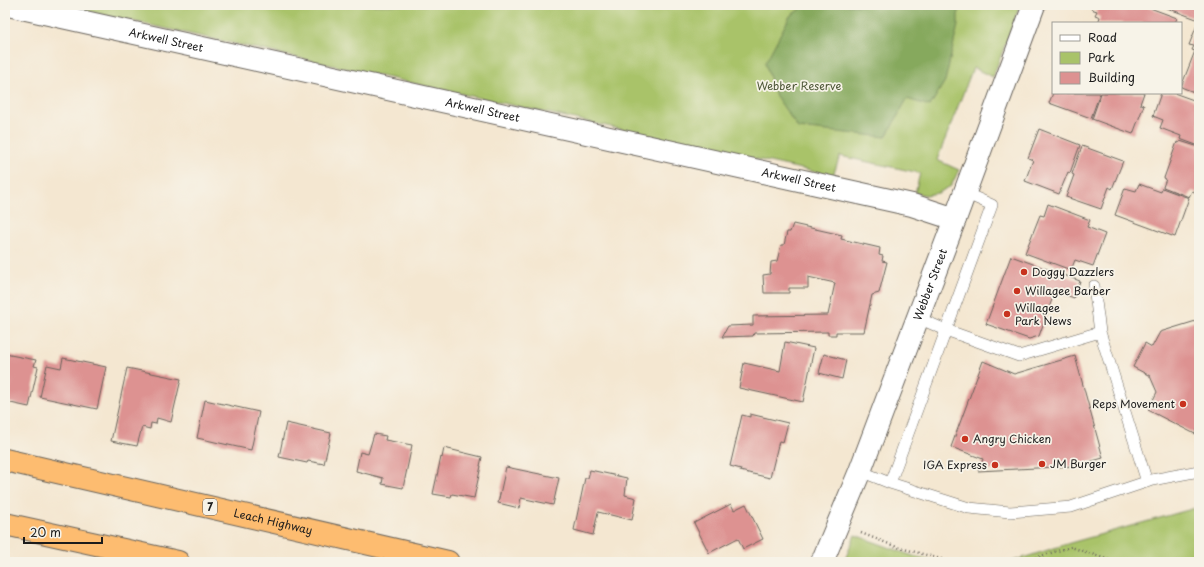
<svg xmlns="http://www.w3.org/2000/svg" width="1204" height="567" viewBox="0 0 1204 567" font-family="'Playpen Sans',sans-serif">
<style>
.green{fill:#a9c369;stroke:#627042}
.forest{fill:#86a95d;stroke:#51623c}
.building{fill:#dd9291}
.lines{fill:none;stroke-linecap:round;stroke-linejoin:round}
.service-casing{stroke:#68635b;stroke-width:12}
.minor-casing{stroke:#68635b;stroke-width:24}
.trunk-casing{stroke:#68635b;stroke-width:24}
.path{stroke:#68635b;stroke-width:2.5;stroke-dasharray:1 3;stroke-linecap:butt}
.service{stroke:#fff;stroke-width:11}
.minor{stroke:#fff;stroke-width:22}
.trunk{stroke:#fdbc70;stroke-width:22}
.poi-dot{fill:#c8321e;stroke:#f7f3e8;stroke-width:1.5}
.labels{text-anchor:middle;stroke-width:3.5;stroke-linejoin:round;paint-order:stroke}
.shield{fill:#f7f3e8;stroke:#5e5c59;stroke-width:1}
.shield-label{font-size:10px;font-weight:bold;fill:#1c1c1c}
.street-label{font-size:11px;fill:#1c1c1c;stroke:#f7f3e8}
.park-label{font-size:11px;fill:#4d5637;stroke:#f7f3e8}
.poi-label{font-size:11px;fill:#1c1c1c;stroke:#f7f3e8;text-anchor:start}
</style>
<rect width="100%" height="100%" fill="#f7f3e8"/>
<filter id="ink" filterUnits="userSpaceOnUse"><feTurbulence type="fractalNoise" baseFrequency=".025" numOctaves="2"/><feDisplacementMap in="SourceGraphic" scale="8" xChannelSelector="R" yChannelSelector="G"/><feConvolveMatrix kernelMatrix="1 2 1 2 8 2 1 2 1" color-interpolation-filters="sRGB"/></filter>
<filter id="wash" filterUnits="userSpaceOnUse"><feTurbulence type="fractalNoise" baseFrequency=".012" numOctaves="4" result="noise"/><feDisplacementMap in="SourceGraphic" scale="16" xChannelSelector="R" yChannelSelector="G"/><feGaussianBlur stdDeviation="0.9" result="paint"/><feColorMatrix in="noise" values="0 0 0 0 0 0 0 0 0 0 0 0 0 0 0 0 0 1.4 0 .05"/><feComposite in="paint" operator="in"/></filter>
<g filter="url(#wash)">
<rect width="100%" height="100%" fill="#f4e7d1"/>
<!-- green -->
<path class="green" d="M59,5H1020L993,77L973,68L937,160L959,170L951,186L938,193L926,195L915,193L920,173L840,156L833,176Z
M1199,507V562H1010L1070,543Z
M855,535L913,556L939,562H844Z"/>
<!-- forest -->
<path class="forest" d="M806,5H958V25L945,81L930,106L907,99L886,137L798,128L776,96L765,63L790,16Z"/>
<g id="blocks">
<!-- building -->
<path class="building" d="M1093,5H1142L1177,18L1175,23H1098L1100,17L1095,15L1097,11L1091,9Z
M1159,5H1199V20Z
M1197,25L1199,26V94L1181,87L1195,51L1192,50L1194,46L1189,45Z
M1053,93H1100L1091,118L1049,103Z
M1101,93H1144L1140,104L1144,105L1133,134L1092,119Z
M1161,93H1174L1199,102V146L1180,139L1181,136L1160,128L1163,120L1153,116Z
M1039,129L1080,145L1070,173L1068,172L1059,194L1025,181L1033,160L1028,158Z
M1180,141L1199,147V194L1192,191L1189,197L1163,187L1166,179L1164,178L1177,142L1179,143Z
M1082,146L1123,161L1112,189L1109,187L1101,209L1066,197L1074,175L1072,174Z
M1139,184L1161,192L1162,188L1189,198L1175,237L1115,215L1125,188L1136,191Z
M1048,204L1090,220L1087,227L1105,234L1093,266L1075,260L1071,270L1025,253L1040,215L1044,216Z
M793,224L842,235L841,239L880,248L879,255L883,256L882,261L887,262L879,293L872,295L864,332H836V335H828V332L754,333L753,336L722,337L728,326L753,325V316L828,315L835,283L808,277V288H789V293H764L763,275L770,274L771,262L777,261L781,245H784L787,232H790Z
M1011,256L1080,281L1074,298L1055,291L1039,336L1029,339L986,324Z
M1199,320V426L1195,434L1148,410L1157,392L1150,376L1133,367L1145,343L1152,347L1160,332Z
M785,342L814,348L803,402L739,388L744,363L780,371Z
M5,354L36,360L34,366L38,367L29,407L6,402L8,395L5,394Z
M824,354L846,360L842,379L819,373Z
M1075,356L1103,458L1075,466L978,471L983,459L951,447L983,361L1014,374Z
M63,358L106,367L97,409L40,397L47,365L61,368Z
M127,368L181,379L171,422L157,418L156,424L151,423L150,429L142,427L137,446L111,441Z
M205,400L259,412L251,450L197,438Z
M750,414L788,423L783,442L779,441L770,478L740,471L741,469L730,466L742,415L750,417Z
M286,423L331,433L324,464L308,461L307,463L279,457Z
M374,434L386,436L385,440L412,445L403,488L382,484L383,478L356,471L360,452L368,454Z
M444,448L482,457L480,466H481L474,498L452,494L451,497L433,494L441,457L442,458Z
M506,467L559,478L553,505L521,498L519,508L498,503Z
M590,470L627,478L625,495L636,498L632,520L598,512L593,535L574,530L585,478H588Z
M731,504L734,510L746,504L763,539L743,549L738,538L709,553L694,523Z"/>
</g>
</g>
<g filter="url(#ink)">
<use href="#blocks" fill-opacity="0" stroke="#68635b" stroke-width="1"/>
<g class="lines">
<!-- service casing -->
<g class="service-casing">
<path id="service" d="M1094,286L1100,332
M918,318L946,330L1019,356L1100,332L1147,482
M860,471L890,483L969,508L1010,512L1071,507L1152,480L1199,471
M890,483L992,205L965,193"/>
</g>
<!-- minor casing -->
<g class="minor-casing">
<g id="minor">
<path id="s1" d="M8,5L912,205L955,219"/>
<path id="s2" d="M822,562L860,471L955,219L1034,5"/>
</g>
</g>
<!-- trunk casing -->
<g class="trunk-casing">
<g id="trunk">
<path id="s3" d="M5,460L448,562"/>
<path d="M5,524L178,562"/>
</g>
</g>
<!-- path -->
<path class="path" d="M861,533L897,547L952,562
M1020,562L1071,547L1115,562"/>
<!-- service -->
<use href="#service" class="service"/>
<!-- minor -->
<use href="#minor" class="minor"/>
<!-- trunk -->
<use href="#trunk" class="trunk"/>
</g>
</g>
<!-- markers -->
<g class="poi-dot">
<circle cx="1024" cy="272" r="4"/>
<circle cx="1017" cy="291" r="4"/>
<circle cx="1007" cy="314" r="4"/>
<circle cx="1183" cy="404" r="4"/>
<circle cx="965" cy="439" r="4"/>
<circle cx="1042" cy="464" r="4"/>
<circle cx="995" cy="465" r="4"/>
</g>
<g class="labels">
<!-- shield labels -->
<rect class="shield" x="203" y="499" width="14" height="16" rx="3"/>
<g class="shield-label">
<text x="210" y="511">7</text>
</g>
<!-- street labels -->
<g class="street-label">
<text dy="4" stroke="none"><textPath href="#s1" startOffset="162">Arkwell Street</textPath></text>
<text dy="4" stroke="none"><textPath href="#s1" startOffset="486">Arkwell Street</textPath></text>
<text dy="4" stroke="none"><textPath href="#s1" startOffset="810">Arkwell Street</textPath></text>
<text dy="4" stroke="none"><textPath href="#s2" startOffset="298">Webber Street</textPath></text>
<text dy="4" stroke="none"><textPath href="#s3" startOffset="275">Leach Highway</textPath></text>
</g>
<!-- park labels -->
<g class="park-label">
<text x="799" y="90">Webber Reserve</text>
</g>
<!-- poi labels -->
<g class="poi-label">
<text x="1032" y="276">Doggy Dazzlers</text>
<text x="1025" y="295">Willagee Barber</text>
<text x="1015" y="312">Willagee<tspan x="1015" dy="13">Park News</tspan></text>
<text x="1175" y="408" text-anchor="end">Reps Movement</text>
<text x="973" y="443">Angry Chicken</text>
<text x="1050" y="468">JM Burger</text>
<text x="987" y="469" text-anchor="end">IGA Express</text>
</g>
</g>
<!-- margin -->
<rect width="1204" height="567" fill="none" stroke="#f7f3e8" stroke-width="20"/>
<!-- legend -->
<rect x="1052" y="22" width="130" height="72" fill="#f7f3e8" stroke="#9f9d96"/>
<rect x="1060" y="35" width="20" height="6" fill="#ffffff" stroke="#9f9d96"/>
<text x="1088" y="42" font-size="12" fill="#1c1c1c">Road</text>
<rect x="1060" y="52" width="20" height="12" fill="#a9c369" stroke="#9f9d96"/>
<text x="1088" y="62" font-size="12" fill="#1c1c1c">Park</text>
<rect x="1060" y="72" width="20" height="12" fill="#dd9291" stroke="#9f9d96"/>
<text x="1088" y="82" font-size="12" fill="#1c1c1c">Building</text>
<!-- scale -->
<path d="M24 537v6h78v-6" fill="none" stroke="#1c1c1c" stroke-width="2"/>
<text x="30" y="537" font-size="12" fill="#1c1c1c" stroke="#f7f3e8" stroke-width="3" paint-order="stroke">20 m</text>
</svg>
